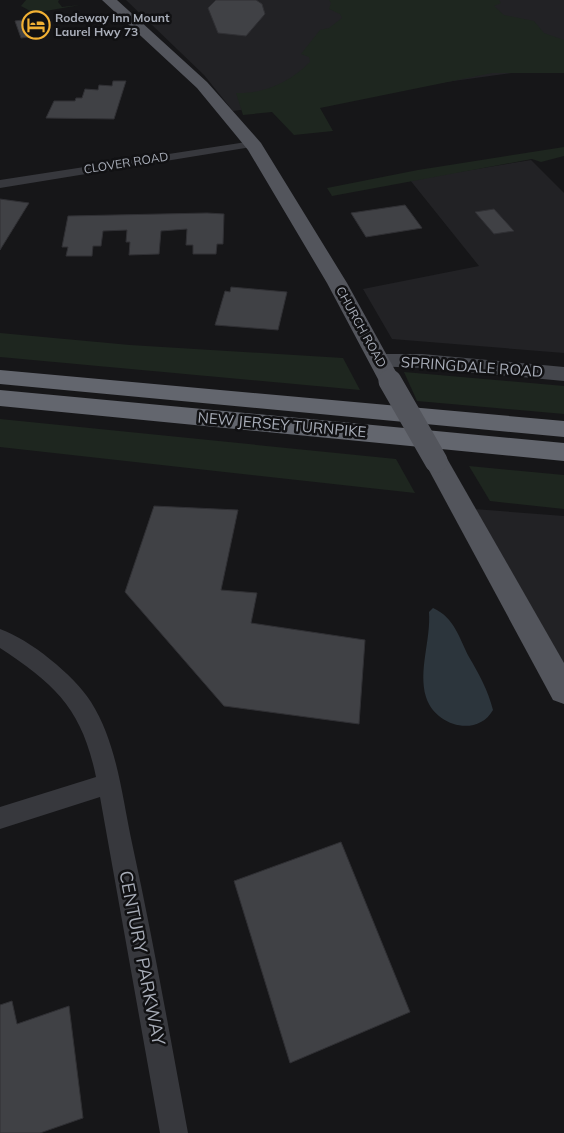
<svg xmlns="http://www.w3.org/2000/svg" width="564" height="1133" font-family="Mulish,sans-serif">
  <rect width="100%" height="100%" fill="#161618"/>
  <g fill="#222225">
    <polygon points="126,0 564,0 564,66 233,111 204,75"/>
    <polygon points="531,160 564,193 564,353 392,339 363,289 479,266 410,180"/>
    <polygon points="461,508 564,516 564,691"/>
  </g>
  <g fill="#1e261f">
    <polygon points="26,0 59,0 58,2 62,7 80,5 34,13 21,6"/>
    <path d="M329 0H499L501 3 494 6 504 15 534 21 544 33 564 40V73H492L320 108 333 131 294 135 272 112 243 115 236 93C265 94 290 82 310 62L309 57 301 54 320 30 329 28 342 18 340 14 329 9 331 3Z"/>
    <polygon points="564,147 564,156 541,162 532,159 332,196 327,188 418,170"/>
    <polygon points="0,333 130,345 343,358 360,390 0,357"/>
    <polygon points="404,372 564,386 564,414 417,401"/>
    <polygon points="0,419 396,459 415,493 0,447"/>
    <polygon points="469,466 564,475 564,509 490,501"/>
  </g>
  <path fill="#2c353c" d="M433 608C455 618 459 638 469 657 479 674 488 690 493 710 477 738 435 726 426 697 418 670 431 640 429 612Z"/>
  <g fill="#404145" stroke="#303034">
    <polygon points="216,0 256,0 262,4 265,14 246,36 218,33 208,8"/>
    <polygon points="30,19 37,36 21,38 15,21"/>
    <polygon points="113,81 126,81 114,119 46,118 54,101 75,101 76,98 82,98 85,89 98,90 99,85 112,86"/>
    <polygon points="0,199 29,203 0,250"/>
    <polygon points="405,205 422,228 366,237 351,213"/>
    <polygon points="494,209 514,231 494,234 475,212"/>
    <polygon points="207,213 224,214 223,244 217,244 216,254 193,254 193,245 186,245 187,229 161,231 159,254 129,255 130,242 126,242 127,230 103,231 101,246 93,246 92,256 66,256 68,247 62,247 68,216"/>
    <polygon points="231,287 287,292 278,330 215,325 225,291 230,292"/>
    <polygon points="154,506 238,510 221,590 257,593 251,623 365,640 359,724 224,706 125,592"/>
    <polygon points="341,842 410,1012 290,1063 234,881"/>
    <polygon points="12,1001 17,1024 69,1006 83,1118 40,1133 0,1133 0,1005"/>
  </g>
  <g fill="none" stroke-linecap="round" stroke-linejoin="round">
    <g fill="#37383d" fill-rule="evenodd">
      <polygon points="253,141 259,144 257,146 0,188 0,180"/>
      <path d="M0 629C29 639 74 675 91 702 117 743 122 796 132 843 153 939 170 1036 188 1133H160L100 797 0 829V807L96 777C82 709 56 685 0 648Z"/>
    </g>
    <polygon fill="#45474d" fill-rule="evenodd" points="380,354 422,354 564,367 564,381 422,368 372,366 369,361 372,356"/>
    <g fill="#53555c" fill-rule="evenodd">
      <polygon points="102,0 117,0 207,82 261,143 347,283 401,381 398,386 390,388 382,386 379,381 327,283 248,150 197,88"/>
      <polygon points="436,452 445,455 564,663 564,704 553,700 424,461 427,455"/>
    </g>
    <g fill="#63666e" fill-rule="evenodd">
      <polygon points="0,370 564,421 564,437 0,384"/>
      <polygon points="0,390 564,443 564,461 0,406"/>
    </g>
    <polyline stroke="#53555c" stroke-width="23" points="390,381 436,461"/>
  </g>
  <defs>
    <g id="hotel-ring" transform="scale(1.4375)"><circle r="9.5" fill="#111113" stroke="#f2b134" stroke-width="1.5"/><path d="M-6-4.5h1.5V1H6V5H4.5V3h-9V5H-6ZM-4 0a1.8 1.8 0 1 1 3.6 0ZM.5 0V-2.5h3Q6-2.5 6 0Z" fill="#f2b134"/></g>
  </defs>
  <g fill-rule="evenodd">
    <use href="#hotel-ring" x="36" y="25"/>
  </g>
  <g text-anchor="middle" stroke-width="5" stroke-linejoin="round" paint-order="stroke">
    <g font-size="12" font-weight="bold" fill="#a8adb8" stroke="#111113" text-anchor="start">
      <text x="55" y="22">Rodeway Inn Mount<tspan x="55" dy="14">Laurel Hwy 73</tspan></text>
    </g>
    <g font-size="12" fill="#a8adb8" stroke="#111113">
      <text transform="translate(126 163) rotate(-9)" y="4">CLOVER ROAD</text>
      <text transform="translate(361 327) rotate(61)" y="4">CHURCH ROAD</text>
    </g>
    <g font-size="15" fill="#a8adb8" stroke="#111113">
      <text transform="translate(472 367) rotate(4)" y="5">SPRINGDALE ROAD</text>
      <text transform="translate(282 425) rotate(5)" y="5">NEW JERSEY TURNPIKE</text>
    </g>
    <g font-size="18" fill="#a8adb8" stroke="#111113">
      <text transform="translate(142 958) rotate(79)" y="6">CENTURY PARKWAY</text>
    </g>
  </g>
</svg>
